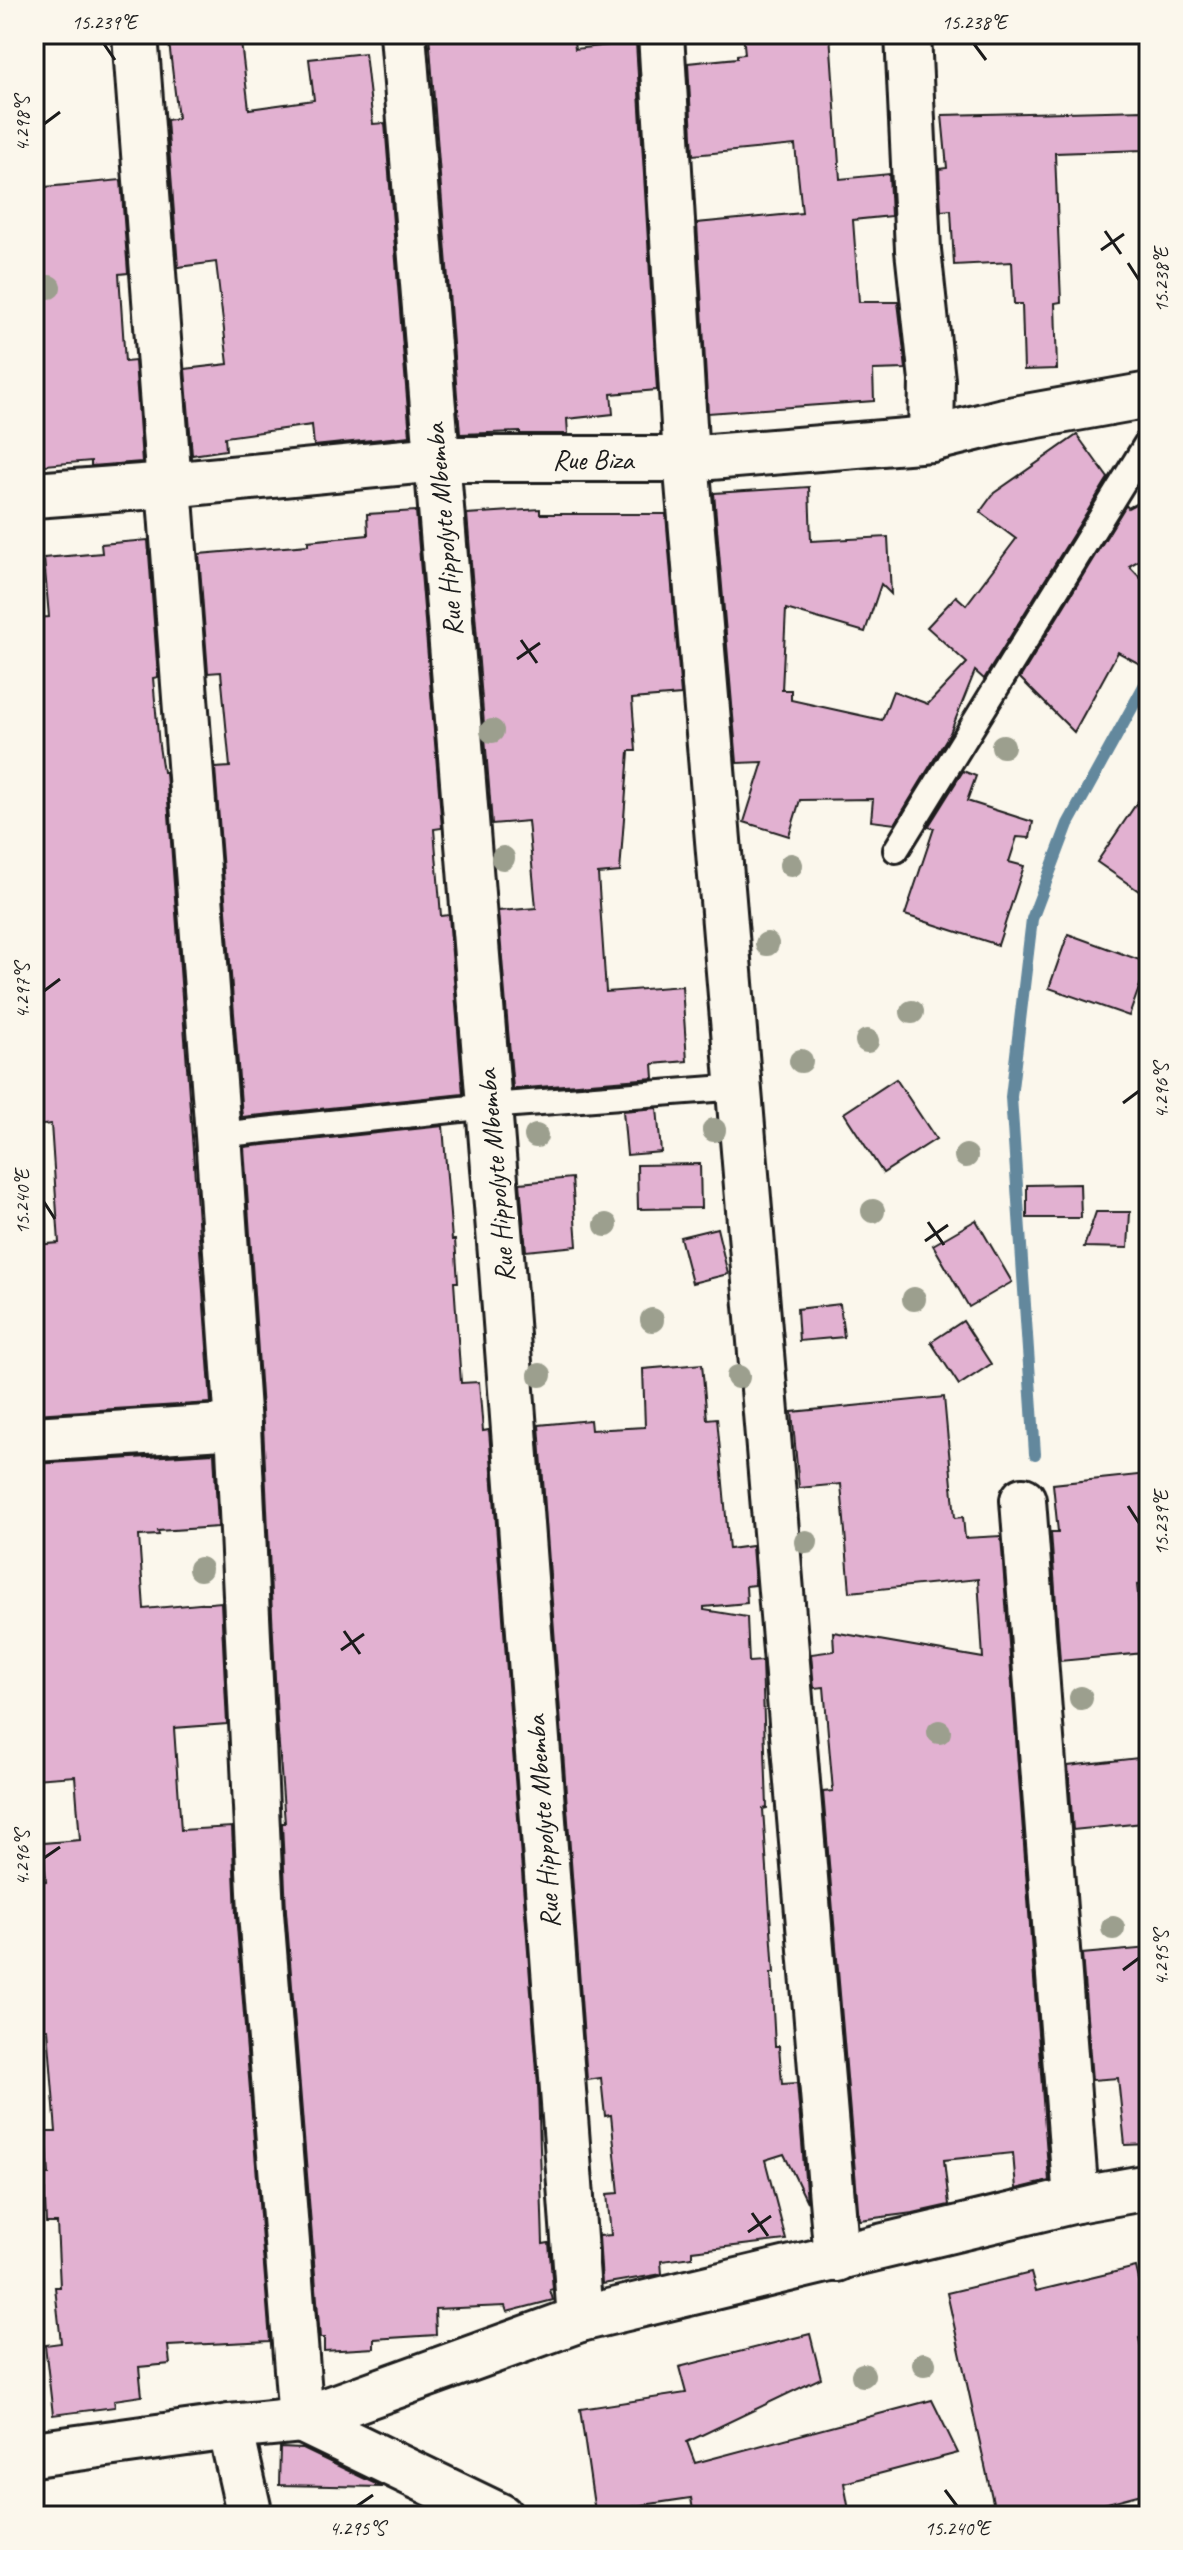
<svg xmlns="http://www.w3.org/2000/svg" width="1183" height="2550" font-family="Caveat,sans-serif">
  <rect width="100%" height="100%" fill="#fbf7ec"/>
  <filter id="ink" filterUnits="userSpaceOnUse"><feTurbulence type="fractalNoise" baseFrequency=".0125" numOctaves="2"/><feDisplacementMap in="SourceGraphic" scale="16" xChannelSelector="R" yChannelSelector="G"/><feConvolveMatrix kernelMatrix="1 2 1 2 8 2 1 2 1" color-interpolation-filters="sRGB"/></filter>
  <g filter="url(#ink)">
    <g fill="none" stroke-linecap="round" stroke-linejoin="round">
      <polyline stroke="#63889d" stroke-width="12" points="1035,1454 1011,1097 1032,919 1068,824 1149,677"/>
    </g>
    <g fill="#e2b1d1" stroke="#1c1c1c" stroke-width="2">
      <polygon points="168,34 240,34 249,109 314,100 309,59 365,53 373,124 385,123 410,436 314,446 312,425 225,437 226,450 192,455 185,369 228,364 216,262 178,267 167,120 178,118"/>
      <polygon points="429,34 573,34 575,49 636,42 657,390 611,394 613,414 567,419 568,434 520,434 520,432 460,434"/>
      <polygon points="743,34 830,34 840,179 889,174 891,216 853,220 859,302 898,302 906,369 873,370 874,401 708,413 697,223 802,213 795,145 693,155 688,63 737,58 737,55 745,54"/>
      <polygon points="1144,110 1144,150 1055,153 1061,302 1055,303 1057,369 1024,370 1022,304 1014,304 1012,262 954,265 951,210 941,211 939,169 947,168 942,115"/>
      <polygon points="121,180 128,273 119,274 125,362 135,361 142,462 91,466 91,461 34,466 34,188"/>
      <polygon points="1077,435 1108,478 984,679 975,671 950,733 895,824 871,821 873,799 800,800 789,836 744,822 763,762 737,763 714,493 809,487 811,541 888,537 891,594 881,584 865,632 786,609 782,690 791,690 791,700 882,720 893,691 928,704 967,663 927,627 956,596 966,605 1016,539 980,512 994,493"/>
      <polygon points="1149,497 1149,555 1129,566 1149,587 1149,669 1118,652 1074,732 1020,678 1126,505 1128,508"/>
      <polygon points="540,509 540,514 666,514 681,695 632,699 636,751 629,751 620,872 598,874 606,992 682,986 687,1061 653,1064 654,1078 513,1089 498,911 536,908 528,821 492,824 467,514"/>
      <polygon points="416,511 442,828 434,829 441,916 449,915 463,1094 242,1117 215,768 230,767 221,672 208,673 199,554 308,545 308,541 368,535 367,514"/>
      <polygon points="148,540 158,677 153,678 159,746 163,772 166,772 211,1403 34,1414 34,1245 59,1243 51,1124 34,1126 34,758 39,758 34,697 34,618 49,617 44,558 102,553 101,544"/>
      <polygon points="963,771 976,776 967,801 1033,822 1030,838 1017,837 1009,862 1024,866 998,945 905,915 934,828 928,827"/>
      <polygon points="1149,785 1149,898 1097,862"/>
      <polygon points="1068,934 1148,963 1129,1016 1049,988"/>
      <polygon points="896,1079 936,1139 883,1173 844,1113"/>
      <polygon points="657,1108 661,1152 627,1155 623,1111"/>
      <polygon points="443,1126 452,1240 455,1240 458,1282 454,1282 461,1383 479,1382 483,1431 489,1430 538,2085 543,2244 549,2243 553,2289 550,2290 553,2300 507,2312 505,2306 435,2309 436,2335 374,2339 374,2348 324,2351 324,2338 320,2338 286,1911 282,1823 285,1823 277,1720 263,1425 244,1147"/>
      <polygon points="700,1164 701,1208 638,1209 637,1165"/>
      <polygon points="572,1178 577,1246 526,1251 520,1183"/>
      <polygon points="1080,1184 1081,1218 1027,1218 1027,1185"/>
      <polygon points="1096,1212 1130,1212 1128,1248 1084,1247"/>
      <polygon points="976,1220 1012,1282 969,1307 933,1245"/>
      <polygon points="717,1228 728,1274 692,1283 680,1237"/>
      <polygon points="840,1304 844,1337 799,1341 797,1309"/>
      <polygon points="963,1321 991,1364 959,1385 931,1342"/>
      <polygon points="702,1364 707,1419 717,1418 729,1549 752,1546 755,1585 746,1586 747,1603 704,1607 704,1610 747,1617 749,1662 762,1661 767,1808 763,1809 774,1973 771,1973 775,2046 779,2046 782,2084 797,2083 807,2202 784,2154 765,2160 786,2240 692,2251 692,2257 661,2261 662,2274 602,2284 599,2236 611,2235 607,2194 619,2193 611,2115 605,2116 601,2078 587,2080 539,1425 590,1420 591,1430 645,1427 643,1369"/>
      <polygon points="944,1397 955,1518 963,1517 965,1538 1001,1536 1049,2181 1016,2189 1013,2153 944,2160 949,2205 913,2213 859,2220 823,1792 833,1791 824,1687 814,1688 811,1654 834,1651 833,1632 983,1658 978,1579 850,1592 841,1484 799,1488 792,1412"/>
      <polygon points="214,1453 218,1527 158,1531 159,1535 139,1536 144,1609 221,1602 227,1724 174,1728 181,1830 232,1827 236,1914 270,2341 168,2346 170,2364 139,2367 142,2396 114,2400 115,2407 53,2415 45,2345 61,2343 55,2287 60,2287 57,2223 46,2223 44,2174 49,2174 46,2132 56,2132 48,2029 35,2030 34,1882 46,1881 43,1843 80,1840 75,1776 34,1779 34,1464"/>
      <polygon points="1147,1474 1149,1584 1137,1585 1144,1653 1060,1661 1051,1532 1058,1532 1053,1484"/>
      <polygon points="1138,1758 1143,1823 1073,1830 1068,1766"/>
      <polygon points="1149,1948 1149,2144 1125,2145 1118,2078 1092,2080 1082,1954"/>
      <polygon points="1136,2267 1149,2321 1149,2336 1139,2338 1149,2385 1149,2492 1081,2510 1083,2516 996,2516 947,2293 1031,2273 1036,2291"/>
      <polygon points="810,2334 821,2378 687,2442 695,2463 932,2400 958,2453 844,2483 850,2516 694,2516 691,2498 595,2512 580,2409 686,2393 679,2367"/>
      <polygon points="280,2448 303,2449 382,2487 279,2485"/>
    </g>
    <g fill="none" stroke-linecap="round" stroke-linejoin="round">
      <g stroke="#1c1c1c" stroke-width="30">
        <g id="service">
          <polyline points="896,850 1149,440"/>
          <polyline points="218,1135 489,1106 740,1087"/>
        </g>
      </g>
      <g stroke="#1c1c1c" stroke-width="50">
        <g id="minor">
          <polyline points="135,34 218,1135 238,1426 261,1913 301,2420 500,2516"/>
          <polyline points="403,34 501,1255 580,2319"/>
          <polyline points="661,34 686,459 837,2259"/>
          <polyline points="908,34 918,250 932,380 931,439"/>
          <polyline points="34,495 169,485 437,459 686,459 931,439 1004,421 1149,395"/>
          <polyline points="34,1439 238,1426"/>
          <polyline points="1023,1500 1076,2200"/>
          <polyline points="230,2427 250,2516"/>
          <polyline points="34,2454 230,2427 301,2420 580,2319 1076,2200 1149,2187"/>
        </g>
      </g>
      <use href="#service" stroke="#fbf7ec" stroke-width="24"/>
      <use href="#minor" stroke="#fbf7ec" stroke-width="44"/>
    </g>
    <g fill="#9c9f8e">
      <circle cx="49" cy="287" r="12"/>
      <circle cx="492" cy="731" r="12"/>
      <circle cx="1003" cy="746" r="12"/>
      <circle cx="503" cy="858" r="12"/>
      <circle cx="791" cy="865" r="12"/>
      <circle cx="767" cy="944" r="12"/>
      <circle cx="912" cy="1012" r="12"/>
      <circle cx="867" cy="1041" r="12"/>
      <circle cx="801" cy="1061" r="12"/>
      <circle cx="714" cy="1130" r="12"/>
      <circle cx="536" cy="1136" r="12"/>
      <circle cx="966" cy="1156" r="12"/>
      <circle cx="873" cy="1211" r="12"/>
      <circle cx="606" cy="1225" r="12"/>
      <circle cx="914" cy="1299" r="12"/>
      <circle cx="652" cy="1320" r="12"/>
      <circle cx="540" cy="1375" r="12"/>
      <circle cx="738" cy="1377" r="12"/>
      <circle cx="806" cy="1542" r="12"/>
      <circle cx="200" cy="1569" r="12"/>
      <circle cx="1081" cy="1698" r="12"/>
      <circle cx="939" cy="1732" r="12"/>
      <circle cx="1113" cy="1928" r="12"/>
      <circle cx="924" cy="2364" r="12"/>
      <circle cx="863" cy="2375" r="12"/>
    </g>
  </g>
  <path fill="none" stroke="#1c1c1c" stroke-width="3" d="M104 44 115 60M974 44 986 60M44 124 60 112M1105 231 1121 254M1101 250 1124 234M1128 263 1139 280M521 640 537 663M517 659 540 643M44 991 60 979M1123 1103 1139 1091M44 1202 55 1219M928 1222 944 1245M925 1241 948 1225M1128 1506 1139 1523M344 1631 360 1654M341 1650 364 1634M44 1858 60 1847M1123 1970 1139 1958M752 2213 768 2236M748 2232 771 2216M945 2490 957 2506M357 2506 373 2495"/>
  <g text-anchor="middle" stroke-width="6" stroke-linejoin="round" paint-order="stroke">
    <g font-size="28" fill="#1c1c1c" stroke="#fbf7ec">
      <text x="593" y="469">Rue Biza</text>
      <text transform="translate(443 530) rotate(-95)" y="10">Rue Hippolyte Mbemba</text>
      <text transform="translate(495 1176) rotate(-95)" y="10">Rue Hippolyte Mbemba</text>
      <text transform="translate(542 1822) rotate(-94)" y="10">Rue Hippolyte Mbemba</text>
    </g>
  </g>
  <rect width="1183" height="2550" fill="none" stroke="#fbf7ec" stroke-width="88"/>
  <rect x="44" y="44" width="1095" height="2462" fill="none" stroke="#1c1c1c" stroke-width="3"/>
  <g font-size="20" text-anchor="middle" fill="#1c1c1c">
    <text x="104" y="29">15.239°E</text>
    <text x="974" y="29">15.238°E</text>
    <text transform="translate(22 124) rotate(-90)" y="7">4.298°S</text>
    <text transform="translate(1161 280) rotate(-90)" y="7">15.238°E</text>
    <text transform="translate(22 991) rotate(-90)" y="7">4.297°S</text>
    <text transform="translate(1161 1091) rotate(-90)" y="7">4.296°S</text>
    <text transform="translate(22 1202) rotate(-90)" y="7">15.240°E</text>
    <text transform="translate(1161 1523) rotate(-90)" y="7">15.239°E</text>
    <text transform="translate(22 1858) rotate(-90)" y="7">4.296°S</text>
    <text transform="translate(1161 1958) rotate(-90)" y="7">4.295°S</text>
    <text x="357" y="2535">4.295°S</text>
    <text x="957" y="2535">15.240°E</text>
  </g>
</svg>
